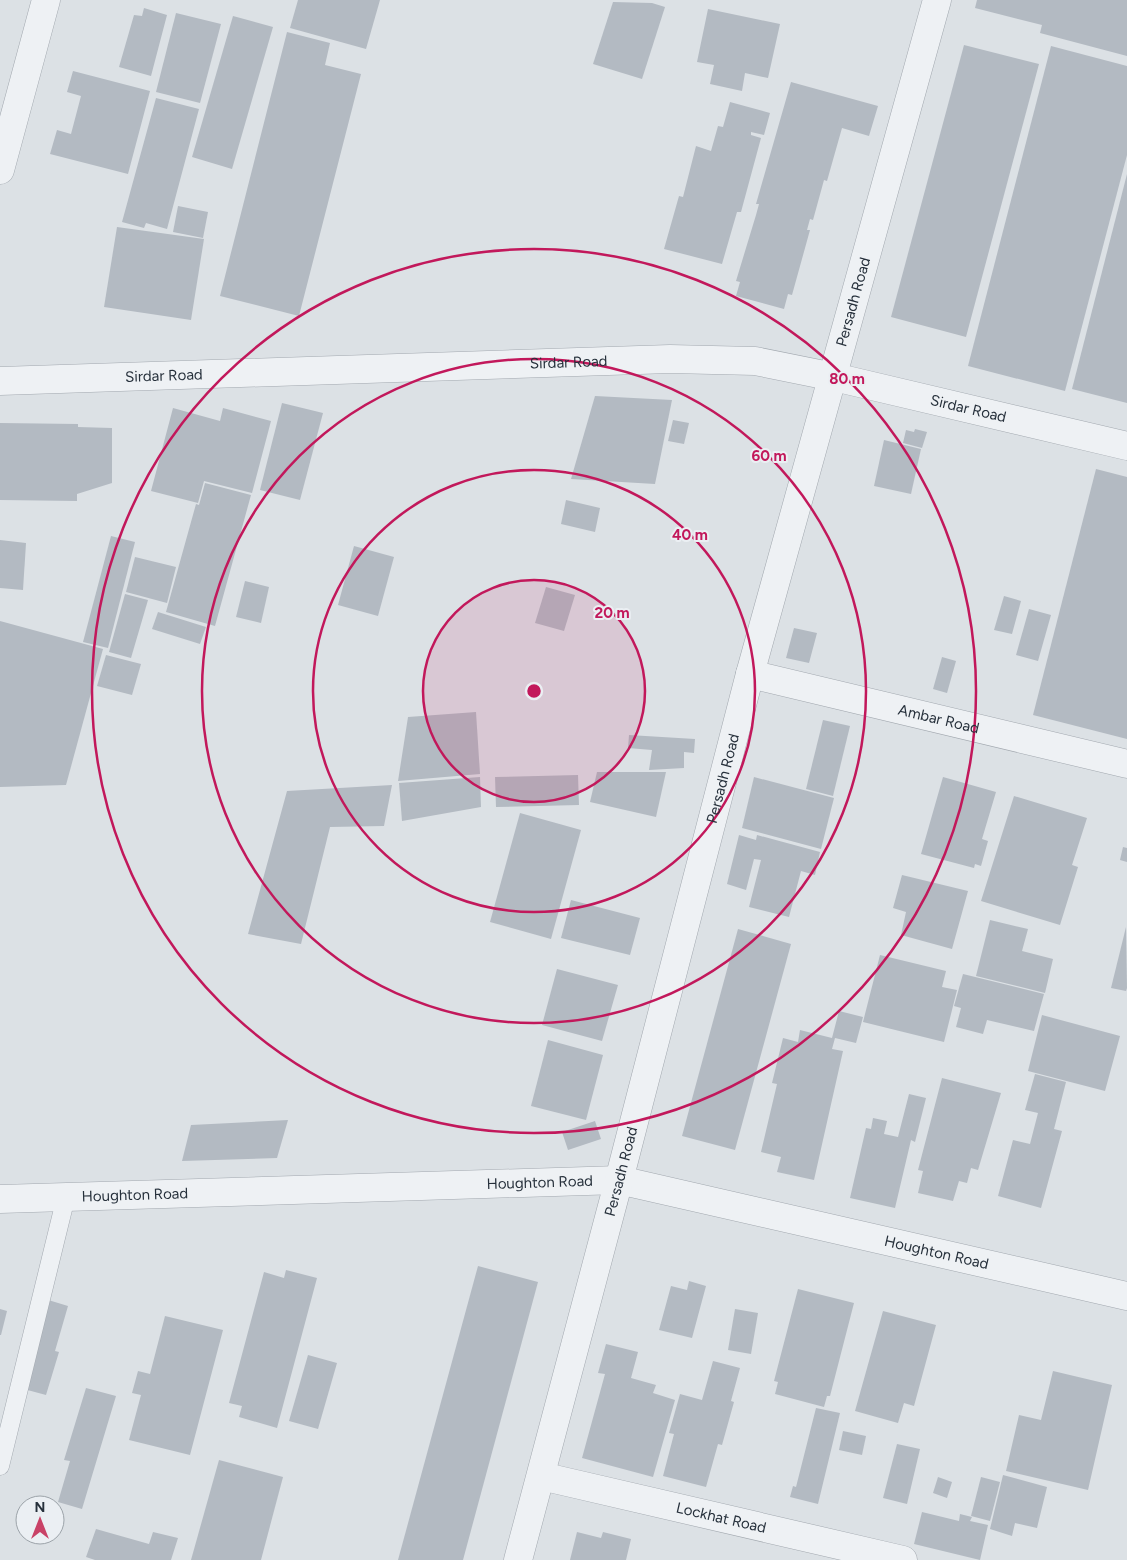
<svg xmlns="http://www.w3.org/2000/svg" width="1127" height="1560" font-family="Figtree,sans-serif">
  <rect width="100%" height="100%" fill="#dce1e5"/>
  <g fill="#b3bac2">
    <polygon points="298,0 380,0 366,49 290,28"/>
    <polygon points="977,0 1127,0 1127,56 1040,33 1042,25 975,8"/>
    <polygon points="613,2 652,3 665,7 642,79 593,64"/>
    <polygon points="144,8 167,15 151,76 119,67 134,15 142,16"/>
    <polygon points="708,9 780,24 768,78 745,73 742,91 710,84 714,65 697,62"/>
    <polygon points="176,13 221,24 200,103 156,92"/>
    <polygon points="233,16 273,27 232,169 192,157"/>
    <polygon points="287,32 330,43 325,65 361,74 299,316 220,296"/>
    <polygon points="964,45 1039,64 966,337 891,317"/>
    <polygon points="1051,46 1127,66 1127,155 1065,391 968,366"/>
    <polygon points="73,71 150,91 128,174 50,154 57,130 71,134 81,96 67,92"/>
    <polygon points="791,82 878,106 869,136 842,128 827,181 824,180 813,220 810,219 807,230 810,230 792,295 788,294 784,309 736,296 740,282 736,281 756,215 759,204 756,204"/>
    <polygon points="156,98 199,109 167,229 146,223 144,228 122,222"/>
    <polygon points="730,102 770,113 764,135 751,132 751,135 761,138 741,212 737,212 722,264 664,249 679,196 683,197 696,146 711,151 718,126 723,127"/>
    <polygon points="1127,174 1127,403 1072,389"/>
    <polygon points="178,206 208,212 203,238 173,232"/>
    <polygon points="117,227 204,239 191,320 104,307"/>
    <polygon points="595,396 672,400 655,484 571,479"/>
    <polygon points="282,403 323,413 300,500 260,490"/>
    <polygon points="173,408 220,421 223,408 271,421 252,493 204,481 198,503 151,491"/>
    <polygon points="673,420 689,423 684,444 668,441"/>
    <polygon points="0,423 78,424 78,427 112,428 112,483 77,494 77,501 0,500"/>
    <polygon points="915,429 927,432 922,448 903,443 906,430 914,432"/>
    <polygon points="884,440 921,449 911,494 874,486"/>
    <polygon points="1096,469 1127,477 1127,739 1033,715"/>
    <polygon points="205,483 251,495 215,626 166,612 196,504 199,505"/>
    <polygon points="566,500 600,508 595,532 561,524"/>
    <polygon points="111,536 135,542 108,648 83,642"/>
    <polygon points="0,540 26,543 23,590 0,588"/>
    <polygon points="354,546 394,557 378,616 338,605"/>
    <polygon points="135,557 176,567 167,603 126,592"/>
    <polygon points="245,581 269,587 261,623 236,617"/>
    <polygon points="546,587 575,595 564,631 535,623"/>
    <polygon points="125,594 148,600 131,658 109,652"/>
    <polygon points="1004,596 1021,601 1012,634 994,630"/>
    <polygon points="1029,609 1051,615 1038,661 1016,655"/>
    <polygon points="158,612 206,627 200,644 152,629"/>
    <polygon points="0,621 103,649 66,785 0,787"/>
    <polygon points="794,628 817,633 809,663 786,658"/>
    <polygon points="106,655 141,664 132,695 97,686"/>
    <polygon points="942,657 956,661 947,693 933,689"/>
    <polygon points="476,712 480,774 398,781 408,717"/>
    <polygon points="823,720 850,726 833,796 806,789"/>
    <polygon points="629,735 695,739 694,753 684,752 684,768 649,770 652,750 628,748"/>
    <polygon points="597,772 666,772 656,817 590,802"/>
    <polygon points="578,775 579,805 496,807 495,777"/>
    <polygon points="480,777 481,807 402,821 399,783"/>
    <polygon points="754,777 834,798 821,849 742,828"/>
    <polygon points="943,777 996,792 982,839 988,841 981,866 975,864 974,868 921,854"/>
    <polygon points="392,785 384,826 330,827 301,944 248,934 287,791"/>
    <polygon points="1014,796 1087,818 1072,865 1078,867 1060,925 981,901"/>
    <polygon points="520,813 581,830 551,939 490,922"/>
    <polygon points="739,835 756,840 757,835 820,852 815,875 801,871 789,917 749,907 761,860 754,859 746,890 727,884"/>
    <polygon points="1123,847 1127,848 1127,862 1120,860"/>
    <polygon points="902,875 968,891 952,949 901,935 906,912 893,908"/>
    <polygon points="571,900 640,918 630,955 561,938"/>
    <polygon points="990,920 1028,929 1022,951 1053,959 1045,993 976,976"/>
    <polygon points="1126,927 1127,988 1126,991 1111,988"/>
    <polygon points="738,929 791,944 735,1150 682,1136"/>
    <polygon points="880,955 946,971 942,987 957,990 944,1042 863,1022"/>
    <polygon points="557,969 618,985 602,1041 542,1025"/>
    <polygon points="963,974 1044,994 1034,1031 987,1020 983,1034 956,1027 961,1008 954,1006"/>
    <polygon points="839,1011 863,1017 856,1043 835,1038 832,1049 843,1051 814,1180 777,1172 781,1157 761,1152 777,1084 772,1083 783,1038 798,1042 800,1030 832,1038"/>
    <polygon points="1042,1015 1120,1036 1105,1091 1028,1071"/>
    <polygon points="548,1040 603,1055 586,1120 531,1106"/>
    <polygon points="1035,1074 1066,1082 1054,1129 1062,1131 1041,1208 998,1196 1013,1140 1030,1144 1038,1113 1025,1110"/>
    <polygon points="942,1078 1001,1093 978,1170 971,1168 967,1183 959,1181 953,1201 918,1193 923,1171 918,1170"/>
    <polygon points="909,1094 926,1098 915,1142 911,1140 895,1208 850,1198 866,1128 871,1129 873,1118 887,1121 884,1134 898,1137"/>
    <polygon points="288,1120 277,1158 182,1161 191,1125"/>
    <polygon points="595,1121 601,1139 568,1150 562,1132"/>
    <polygon points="478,1266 538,1282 463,1560 398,1560"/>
    <polygon points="286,1270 317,1278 277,1428 239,1417 242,1406 229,1403 264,1272 284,1278"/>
    <polygon points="689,1281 706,1286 692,1338 659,1330 671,1286 687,1290"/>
    <polygon points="798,1289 854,1303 830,1396 827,1396 824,1407 775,1394 778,1382 774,1381"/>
    <polygon points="45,1299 68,1306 55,1351 59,1352 46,1395 20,1388"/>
    <polygon points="0,1309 7,1311 1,1335 0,1335"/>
    <polygon points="735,1309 758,1313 751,1354 728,1350"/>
    <polygon points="883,1311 936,1325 914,1406 904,1403 898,1423 855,1411"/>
    <polygon points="165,1316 223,1330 190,1455 129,1440 141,1395 132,1393 138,1371 150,1374"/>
    <polygon points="606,1344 638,1352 631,1378 656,1385 653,1393 675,1400 653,1477 582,1458 605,1374 598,1373"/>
    <polygon points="308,1355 337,1363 318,1429 289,1421"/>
    <polygon points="713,1361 740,1368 731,1401 734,1402 722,1445 718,1444 706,1487 663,1476 674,1434 669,1433 680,1394 702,1400"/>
    <polygon points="1053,1371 1112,1385 1088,1490 1006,1471 1019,1415 1041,1420"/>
    <polygon points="86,1388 116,1396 82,1509 58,1502 70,1461 64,1460"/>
    <polygon points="816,1408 840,1413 818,1504 790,1497 793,1486 796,1487"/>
    <polygon points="843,1431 866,1436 862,1455 839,1450"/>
    <polygon points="897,1444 920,1449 907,1504 883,1498"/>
    <polygon points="219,1460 283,1477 261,1560 191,1560"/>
    <polygon points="1003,1475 1047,1487 1037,1528 1015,1523 1012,1536 990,1529"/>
    <polygon points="938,1477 952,1482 947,1498 933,1493"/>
    <polygon points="981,1477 1000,1482 990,1521 971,1516"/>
    <polygon points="922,1512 959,1521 960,1514 972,1517 970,1521 988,1525 980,1560 914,1544"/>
    <polygon points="96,1529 149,1544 153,1532 178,1538 171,1560 95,1560 86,1557"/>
    <polygon points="577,1532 601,1538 603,1532 631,1539 626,1560 570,1560"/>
  </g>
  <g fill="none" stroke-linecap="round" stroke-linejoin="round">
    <g stroke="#a2a8af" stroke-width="19">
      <polyline id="lane" points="0,1466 66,1197"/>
    </g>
    <g stroke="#a2a8af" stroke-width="29">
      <g id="street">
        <polyline points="0,170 46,0"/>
        <path id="s1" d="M0 381 670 359 755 361 834 377 1127 446"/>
        <path id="s2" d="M750 674 1127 764"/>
        <path id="s3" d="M0 1199 619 1180 1127 1296"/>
        <path id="s4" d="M541 1476 903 1560"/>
        <path id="s5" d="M518 1560 619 1180 750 674 937 0"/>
      </g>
    </g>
    <use href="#lane" stroke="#eef1f4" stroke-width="18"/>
    <use href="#street" stroke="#eef1f4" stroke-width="28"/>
  </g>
  <circle cx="534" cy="691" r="111" fill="#c2185b" fill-opacity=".12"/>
  <g fill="none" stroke="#c2185b" stroke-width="2.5">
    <circle cx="534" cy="691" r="111"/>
    <circle cx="534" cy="691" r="221"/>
    <circle cx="534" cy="691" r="332"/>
    <circle cx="534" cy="691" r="442"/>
  </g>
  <g text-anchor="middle" stroke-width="4" stroke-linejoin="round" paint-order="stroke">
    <g font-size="15" fill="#26303b" stroke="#ebeff3">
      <text dy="5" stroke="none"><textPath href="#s5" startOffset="1302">Persadh Road</textPath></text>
      <text dy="5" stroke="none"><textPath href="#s1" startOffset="569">Sirdar Road</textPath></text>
      <text dy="5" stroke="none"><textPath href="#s1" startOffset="164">Sirdar Road</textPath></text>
      <text dy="5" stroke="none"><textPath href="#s1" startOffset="974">Sirdar Road</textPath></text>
      <text dy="5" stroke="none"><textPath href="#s2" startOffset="194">Ambar Road</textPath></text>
      <text dy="5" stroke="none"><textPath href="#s5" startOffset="808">Persadh Road</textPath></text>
      <text dy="5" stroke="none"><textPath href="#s5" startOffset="402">Persadh Road</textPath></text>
      <text dy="5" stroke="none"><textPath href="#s3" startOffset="540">Houghton Road</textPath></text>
      <text dy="5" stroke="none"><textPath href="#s3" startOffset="135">Houghton Road</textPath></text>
      <text dy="5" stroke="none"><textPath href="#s3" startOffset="945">Houghton Road</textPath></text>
      <text dy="5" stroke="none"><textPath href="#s4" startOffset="185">Lockhat Road</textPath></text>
    </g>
  </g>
  <circle cx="534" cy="691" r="8" fill="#c2185b" stroke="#ebeff3" stroke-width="2.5"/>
  <g font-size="15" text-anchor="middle" font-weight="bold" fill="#c2185b" stroke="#ebeff3" stroke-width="4" stroke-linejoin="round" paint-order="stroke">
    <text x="847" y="384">80 m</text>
    <text x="769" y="461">60 m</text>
    <text x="690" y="540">40 m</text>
    <text x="612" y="618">20 m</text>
  </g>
  <g transform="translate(40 1520)"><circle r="24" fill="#ebeff3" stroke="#9ca3a9"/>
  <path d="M0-4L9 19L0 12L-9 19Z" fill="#c94267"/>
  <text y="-8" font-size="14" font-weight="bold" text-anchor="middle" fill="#26303b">N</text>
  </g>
</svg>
